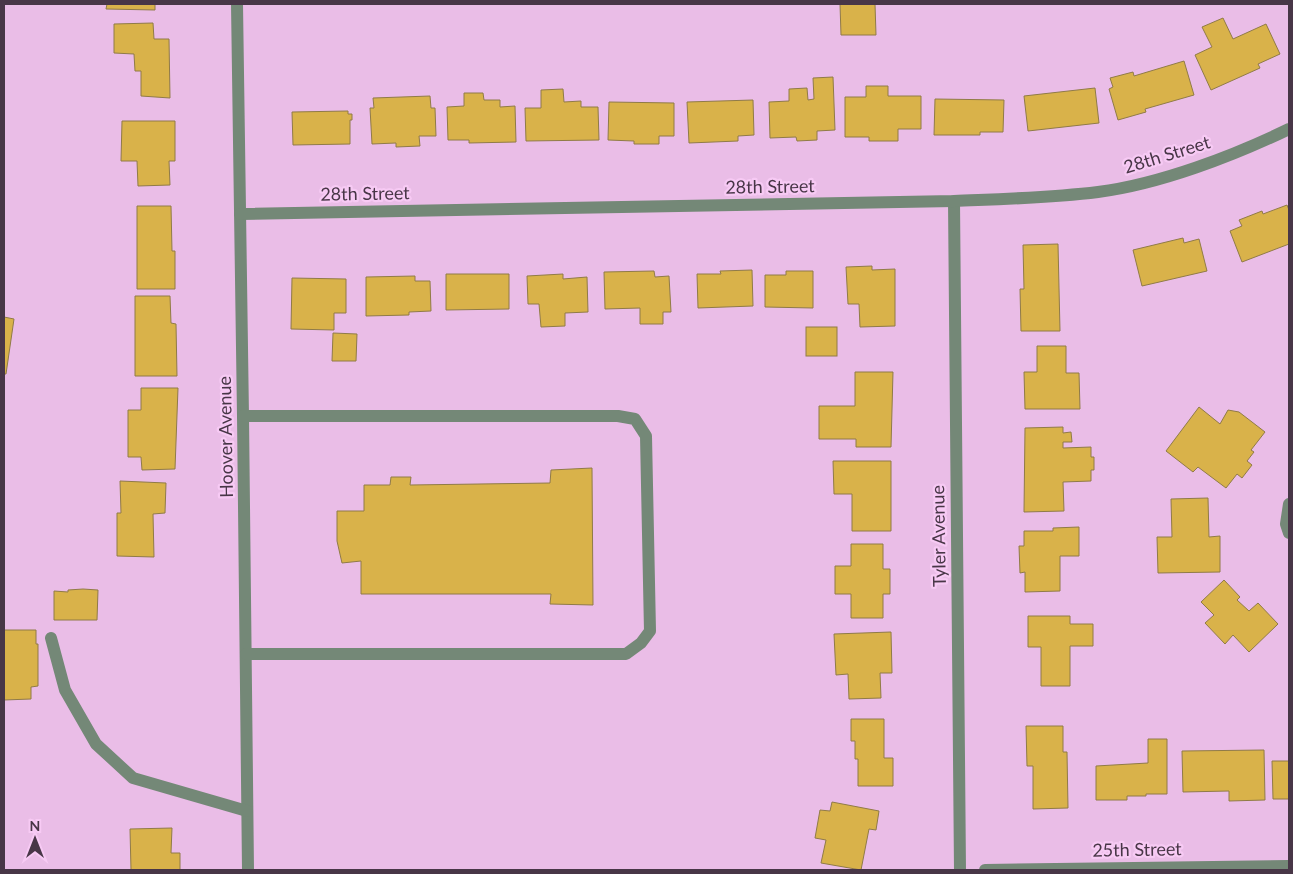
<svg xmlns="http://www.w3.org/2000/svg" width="1293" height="874" font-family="Lato,sans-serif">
  <rect width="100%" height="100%" fill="#eabde7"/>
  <g fill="#d9b24a" stroke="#907b47">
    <polygon points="107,4 155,4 155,10 106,9"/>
    <polygon points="840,4 875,4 876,35 841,35"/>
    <polygon points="1223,18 1233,39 1266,24 1280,54 1258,64 1260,68 1211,90 1195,55 1212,47 1202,27"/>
    <polygon points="153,23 154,39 169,39 170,98 141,96 141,71 135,71 134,54 114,53 114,24"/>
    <polygon points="1184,61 1194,95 1145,109 1146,112 1118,120 1109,89 1113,87 1110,78 1133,72 1134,76"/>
    <polygon points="833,77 835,130 817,131 817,140 797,141 796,137 770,138 769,102 789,101 789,89 807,88 808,100 814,99 813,78"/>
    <polygon points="866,86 888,86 888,96 921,96 921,129 898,129 898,141 869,141 869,137 845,137 845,97 866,97"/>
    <polygon points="1095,88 1099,123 1028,131 1024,96"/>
    <polygon points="563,89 564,102 581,101 581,107 598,107 599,140 526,141 525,108 541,108 541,90"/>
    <polygon points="464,93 483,93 484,100 500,100 500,107 515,106 516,142 469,143 469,140 448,140 447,107 464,106"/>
    <polygon points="430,96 431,108 435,108 436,136 419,136 420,146 396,147 396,143 372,144 370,108 374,108 373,98"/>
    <polygon points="935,99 1004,100 1003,132 980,132 980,135 934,135"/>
    <polygon points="753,100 754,135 738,136 738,141 689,143 687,102"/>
    <polygon points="609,102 674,103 674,136 659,136 659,144 634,144 634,141 608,140"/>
    <polygon points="348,111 348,114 352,114 352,120 350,120 350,144 293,145 292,112"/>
    <polygon points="122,121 175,121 175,161 169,161 170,185 138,186 137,161 121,161"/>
    <polygon points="1287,205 1289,210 1289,244 1242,262 1230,231 1242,226 1239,220 1262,211 1263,214"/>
    <polygon points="137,206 171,206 172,251 175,251 175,289 137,289"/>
    <polygon points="1183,238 1184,243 1199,239 1207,271 1142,286 1133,250"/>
    <polygon points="1058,244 1060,331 1021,331 1020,289 1024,289 1023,245"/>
    <polygon points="872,266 872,270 895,269 895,326 860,327 859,304 848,304 846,267"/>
    <polygon points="752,270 753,306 698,308 697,274 721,274 720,271"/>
    <polygon points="654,271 655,277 669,276 671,312 663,312 663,324 640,324 640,308 605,309 604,272"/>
    <polygon points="786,271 813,271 813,308 765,307 765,275 786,275"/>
    <polygon points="446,274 509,274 509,309 446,310"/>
    <polygon points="563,274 563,279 587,277 588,312 565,313 565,326 541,327 539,304 528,304 527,276"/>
    <polygon points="415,276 415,281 430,281 431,311 409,312 409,315 366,316 366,277"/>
    <polygon points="292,278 346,279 346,313 334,313 334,330 291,329"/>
    <polygon points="135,296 170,296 171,323 176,324 177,376 135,376"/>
    <polygon points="4,317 14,319 6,374 4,374"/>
    <rect x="806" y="327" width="31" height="29"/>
    <polygon points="333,333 357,334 356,361 332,361"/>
    <polygon points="1037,346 1066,346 1066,373 1079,373 1080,409 1025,409 1024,372 1037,372"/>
    <polygon points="855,372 893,372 891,447 856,447 856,439 819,439 819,406 855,406"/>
    <polygon points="141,388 178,388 175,469 142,470 141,457 128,457 128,410 141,410"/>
    <polygon points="1199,407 1220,424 1228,410 1239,412 1265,432 1251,450 1254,452 1247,461 1252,465 1242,478 1237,474 1226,488 1198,467 1193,472 1166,451"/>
    <polygon points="1063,427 1063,433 1071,432 1072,442 1063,442 1063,448 1091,447 1091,457 1094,457 1094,470 1091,470 1091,481 1063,482 1064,511 1024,512 1025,428"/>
    <polygon points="833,461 891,461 891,531 852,531 852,494 834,494"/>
    <polygon points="592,468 593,605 550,604 551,594 361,594 361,561 342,563 337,541 337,511 364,511 364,485 390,485 391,477 411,477 410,485 550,483 551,470"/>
    <polygon points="120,481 166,483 165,513 153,514 154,557 117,556 117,513 121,513"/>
    <polygon points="1208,498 1209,537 1220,536 1220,572 1158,573 1157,537 1172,537 1171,499"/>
    <polygon points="1079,527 1079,556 1060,556 1060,591 1025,592 1025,572 1020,573 1019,546 1024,546 1024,531 1053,531 1053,528"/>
    <polygon points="851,544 883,544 883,569 890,569 890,594 883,594 883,618 851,618 851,594 835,594 835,566 851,566"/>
    <polygon points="1224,580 1240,597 1237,600 1249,611 1258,603 1278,624 1249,652 1233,635 1225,644 1205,623 1214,615 1201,602"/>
    <polygon points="83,589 98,590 97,620 54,620 54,591 68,592 68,590"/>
    <polygon points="1028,616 1070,616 1070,624 1093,624 1093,646 1070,646 1070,686 1041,686 1041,647 1028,647"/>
    <polygon points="4,630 36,630 36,644 38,644 38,686 31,687 31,699 4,700"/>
    <polygon points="891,632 892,673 880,673 881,698 849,699 848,674 836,675 834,634"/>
    <polygon points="851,719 884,719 884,758 893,758 893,786 858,786 858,759 855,759 855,741 851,741"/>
    <polygon points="1026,726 1063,726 1063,752 1067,752 1068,808 1033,809 1033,766 1027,766"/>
    <polygon points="1148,739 1167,739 1167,794 1146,794 1146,796 1127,796 1127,800 1096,800 1096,766 1148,763"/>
    <polygon points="1264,750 1265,800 1229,801 1229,791 1183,792 1182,751"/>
    <polygon points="1272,761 1289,761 1289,799 1273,799"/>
    <polygon points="832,802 879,811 876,830 869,829 861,870 821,863 826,840 815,838 820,810 830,811"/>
    <polygon points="172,828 171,853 180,853 180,870 131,870 130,829"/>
  </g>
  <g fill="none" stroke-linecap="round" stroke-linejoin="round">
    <g stroke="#748877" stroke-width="12">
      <polyline points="237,4 243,416 248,870"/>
      <polyline points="954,201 960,870"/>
      <path d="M240 214 954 201C1002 199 1050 198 1098 192 1160 184 1233 156 1289 129"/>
      <polyline points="243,416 618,416 635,419 646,436 650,631 641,643 626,654 246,654"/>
      <polyline points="1289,504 1286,524 1289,533"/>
      <polyline points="51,638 65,690 96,744 133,778 247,811"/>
      <polyline points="985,870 1289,866"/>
    </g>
  </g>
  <g text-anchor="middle" stroke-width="4.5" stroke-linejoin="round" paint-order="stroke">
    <g font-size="18" fill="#483647" stroke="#f7caf4">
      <text transform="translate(1167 155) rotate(-17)" y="6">28th Street</text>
      <text transform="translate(770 187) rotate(-1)" y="6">28th Street</text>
      <text transform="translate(365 194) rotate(-1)" y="6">28th Street</text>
      <text transform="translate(226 437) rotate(-91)" y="6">Hoover Avenue</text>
      <text transform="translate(939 536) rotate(-91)" y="6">Tyler Avenue</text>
      <text transform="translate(1137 850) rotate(-1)" y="6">25th Street</text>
    </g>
  </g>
  <rect width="1293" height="874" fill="none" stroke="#483647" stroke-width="10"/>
  <g transform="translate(35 839)" stroke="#f7caf4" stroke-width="4" paint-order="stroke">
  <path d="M0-4L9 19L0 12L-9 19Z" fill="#483647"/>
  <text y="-8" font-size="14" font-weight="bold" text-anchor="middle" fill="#483647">N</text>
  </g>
</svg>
